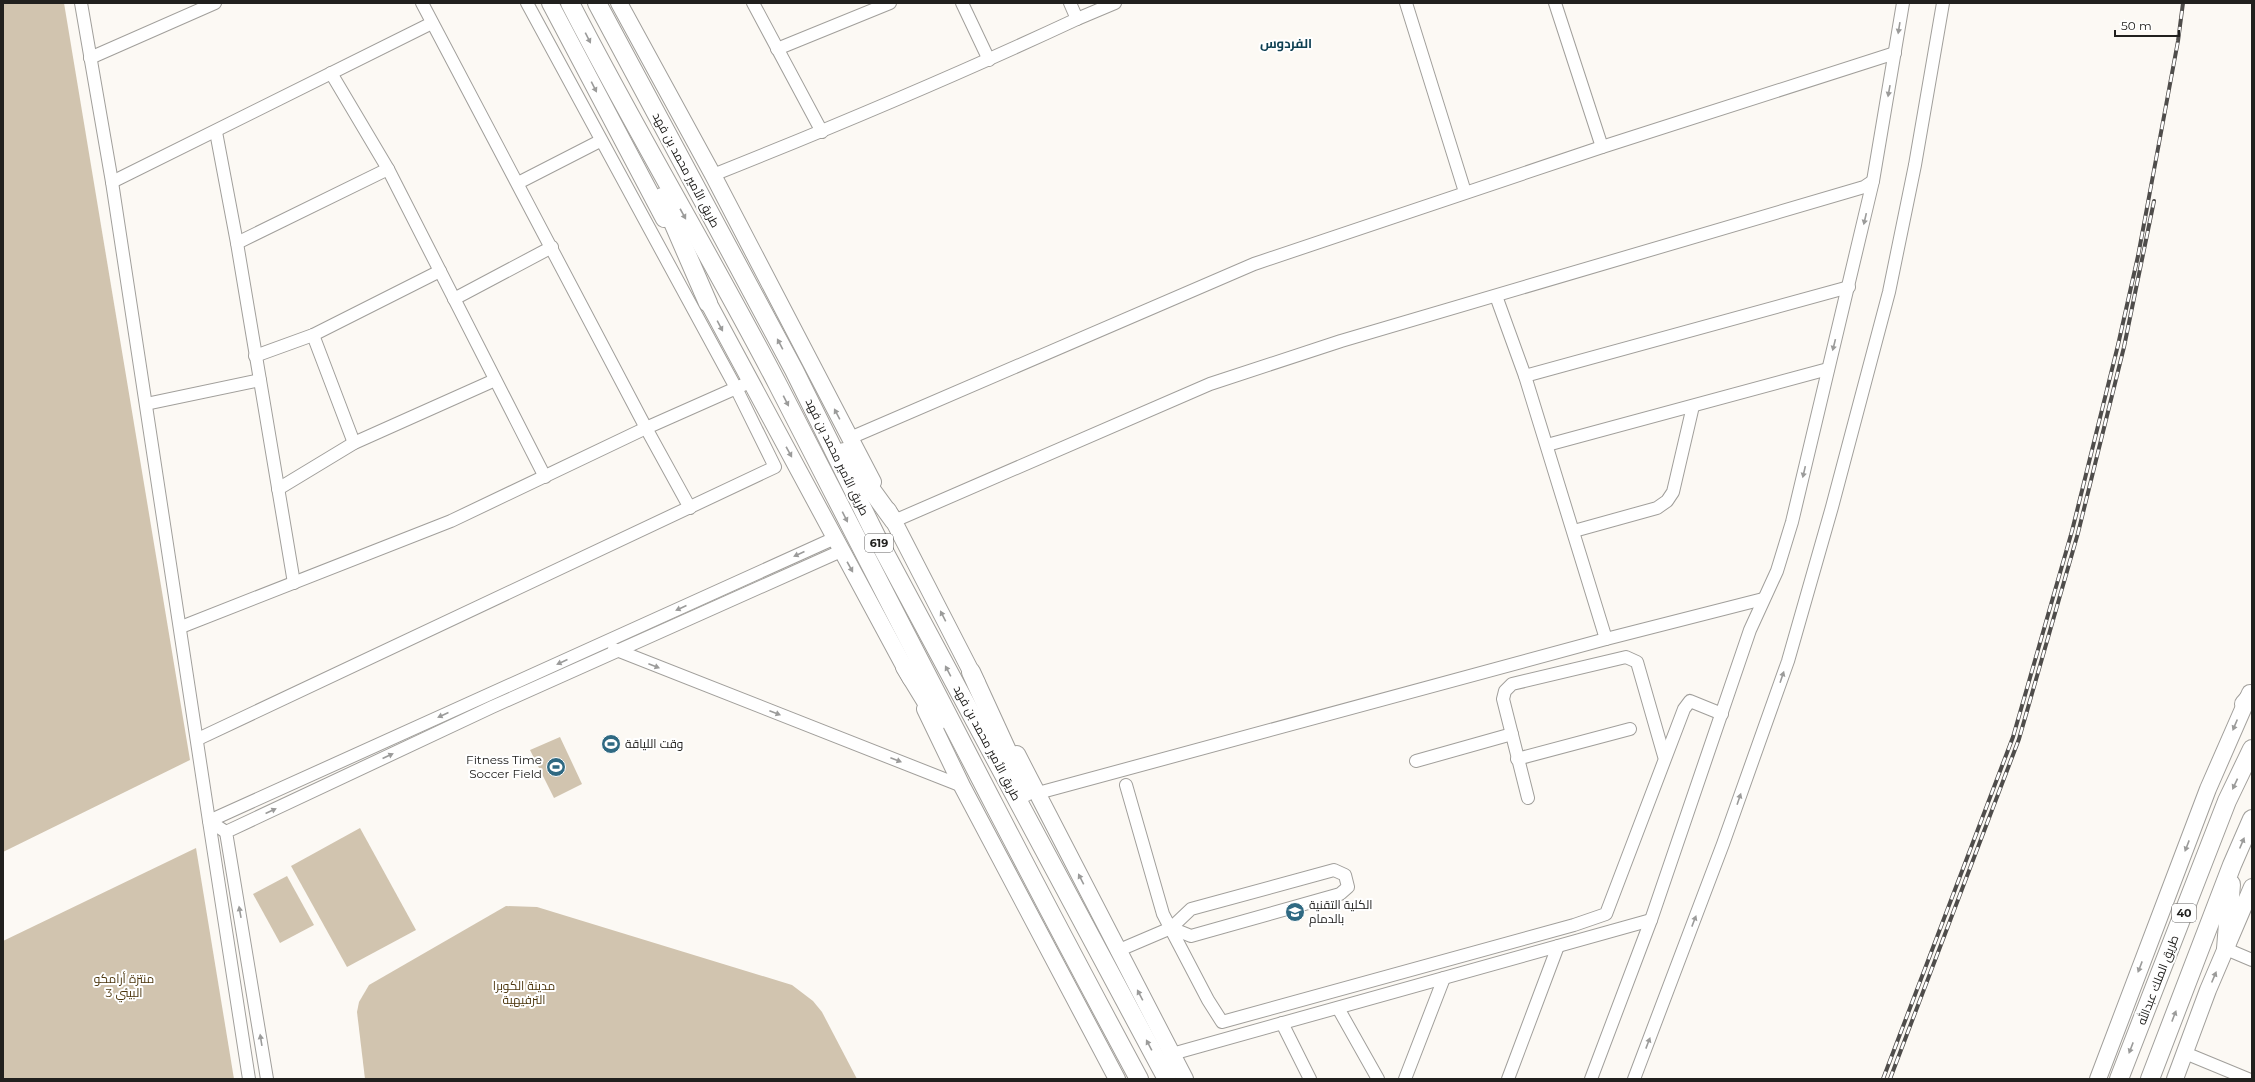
<svg xmlns="http://www.w3.org/2000/svg" width="2255" height="1082" font-family="Montserrat,Cairo,sans-serif">
  <rect width="100%" height="100%" fill="#fcf9f4"/>
  <g fill="#d1c4af">
    <polygon points="3,3 64,3 190,760 3,852"/>
    <polygon points="560,737 582,784 554,798 530,750"/>
    <polygon points="360,828 416,930 347,967 291,866"/>
    <polygon points="196,848 234,1079 3,1079 3,941"/>
    <polygon points="287,876 314,925 280,943 253,894"/>
    <polygon points="506,906 537,907 792,985 813,1001 822,1012 857,1079 365,1079 357,1012 359,1002 369,985"/>
  </g>
  <g fill="none" stroke-linecap="round" stroke-linejoin="round">
    <g stroke="#a19f9b" stroke-width="14">
      <g id="minor">
        <polyline points="81,3 112,182 209,821 226,832"/>
        <polyline points="422,3 646,428 690,508"/>
        <polyline points="753,3 822,132"/>
        <polyline points="962,3 989,60"/>
        <polyline points="1406,3 1465,192"/>
        <polyline points="1555,3 1602,147"/>
        <polyline points="1077,19 1115,3"/>
        <polyline points="777,49 890,3"/>
        <polyline points="90,58 215,3"/>
        <polyline points="331,73 388,169 545,477"/>
        <polyline points="216,132 237,243 294,583"/>
        <path d="M713 175C836 126 957 75 1077 19L1070 3"/>
        <polyline points="112,182 432,23"/>
        <polyline points="518,183 600,141"/>
        <polyline points="237,243 388,169"/>
        <polyline points="1496,296 1525,376 1606,639"/>
        <polyline points="454,299 552,247"/>
        <polyline points="313,335 354,443"/>
        <polyline points="255,356 313,335 440,271"/>
        <polyline points="1525,376 1849,287"/>
        <polyline points="146,404 260,380"/>
        <polyline points="850,438 1254,264 1602,147 1895,53"/>
        <polyline points="1547,445 1828,369"/>
        <polyline points="278,489 354,443 495,380"/>
        <polyline points="894,521 1210,384 1341,341 1864,187 1873,181"/>
        <polyline points="1574,531 1657,508 1667,501 1673,492 1693,406"/>
        <polyline points="181,627 451,521 646,428 743,385"/>
        <polyline points="614,649 962,786"/>
        <polyline points="198,739 775,467 736,388 527,3"/>
        <polyline points="1517,759 1630,729"/>
        <polyline points="1416,761 1512,734"/>
        <polyline points="1126,785 1163,914 1208,1000 1222,1022 1574,925 1606,914 1684,709 1690,701 1722,714"/>
        <polyline points="1038,793 1606,639 1763,599"/>
        <polyline points="1528,798 1503,699 1505,691 1512,684 1626,657 1637,662 1664,756"/>
        <polyline points="2226,949 2252,960"/>
        <polyline points="1117,951 1171,928 1191,936 1340,894 1348,887 1345,875 1334,870 1191,909 1171,928"/>
        <polyline points="1338,1008 1378,1079"/>
        <polyline points="1282,1023 1310,1079"/>
        <polyline points="2185,1053 2248,1079"/>
        <polyline points="1172,1054 1651,920"/>
        <polyline points="249,1079 209,821 835,538"/>
        <polyline points="267,1079 226,832 492,707 841,551"/>
        <polyline points="1405,1079 1444,978"/>
        <polyline points="1508,1079 1558,946"/>
        <polyline points="1591,1079 1651,920 1750,630 1777,571 1792,522 1873,181 1903,3"/>
        <polyline points="1634,1079 1723,844 1788,661 1832,507 1889,292 1915,165 1943,3"/>
      </g>
    </g>
    <g stroke="#a19f9b" stroke-width="18">
      <g id="major">
        <polyline points="550,3 664,219"/>
        <polyline points="619,3 713,175 873,482"/>
        <polyline points="702,291 911,679"/>
        <polyline points="888,510 977,683"/>
        <polyline points="925,709 962,786 1117,1079"/>
        <polyline points="1017,754 1185,1079"/>
        <polyline points="2098,1079 2208,789 2250,693"/>
        <polyline points="2175,1079 2208,990 2252,887"/>
      </g>
    </g>
    <g stroke="#a19f9b" stroke-width="20">
      <g id="highway">
        <path d="M570 3C636 132 711 256 778 385 897 616 1015 849 1139 1079"/>
        <polyline points="597,3 794,370 878,540 1167,1079"/>
        <polyline points="662,197 708,303"/>
        <polyline points="844,452 894,521"/>
        <polyline points="905,667 938,721"/>
        <polyline points="971,672 1026,792"/>
        <polyline points="2244,704 2252,695"/>
        <polyline points="2226,949 2231,884"/>
        <polyline points="2119,1079 2227,801 2252,749"/>
        <polyline points="2150,1079 2232,865 2252,819"/>
      </g>
    </g>
    <use href="#minor" stroke="#fff" stroke-width="12"/>
    <use href="#major" stroke="#fff" stroke-width="16"/>
    <use href="#highway" stroke="#fff" stroke-width="18"/>
    <g stroke="#4f4d4b" stroke-width="4">
      <g id="rail">
        <polyline points="1883,1079 2013,737 2072,531 2118,345 2138,256 2178,41 2183,3"/>
        <polyline points="1890,1079 2019,739 2078,533 2124,347 2154,201"/>
      </g>
    </g>
    <use href="#rail" stroke="#fff" stroke-width="2.5" stroke-dasharray="8" stroke-linecap="butt"/>
  </g>
  <defs><path id="oneway-solid" d="M-6-.8H1V-3.2L6.5 0L1 3.2V.8H-6Z"/></defs>
  <g fill="#9b9b9a">
    <use href="#oneway-solid" transform="translate(1899 28) rotate(99)"/>
    <use href="#oneway-solid" transform="translate(588 38) rotate(63)"/>
    <use href="#oneway-solid" transform="translate(594 87) rotate(63)"/>
    <use href="#oneway-solid" transform="translate(1889 91) rotate(100)"/>
    <use href="#oneway-solid" transform="translate(683 214) rotate(61)"/>
    <use href="#oneway-solid" transform="translate(1865 219) rotate(103)"/>
    <use href="#oneway-solid" transform="translate(720 326) rotate(62)"/>
    <use href="#oneway-solid" transform="translate(780 344) rotate(-118)"/>
    <use href="#oneway-solid" transform="translate(1834 345) rotate(104)"/>
    <use href="#oneway-solid" transform="translate(786 401) rotate(63)"/>
    <use href="#oneway-solid" transform="translate(837 414) rotate(-118)"/>
    <use href="#oneway-solid" transform="translate(789 452) rotate(61)"/>
    <use href="#oneway-solid" transform="translate(1804 472) rotate(103)"/>
    <use href="#oneway-solid" transform="translate(845 517) rotate(63)"/>
    <use href="#oneway-solid" transform="translate(799 554) rotate(156)"/>
    <use href="#oneway-solid" transform="translate(850 567) rotate(61)"/>
    <use href="#oneway-solid" transform="translate(681 608) rotate(156)"/>
    <use href="#oneway-solid" transform="translate(943 616) rotate(-117)"/>
    <use href="#oneway-solid" transform="translate(562 662) rotate(156)"/>
    <use href="#oneway-solid" transform="translate(654 666) rotate(21)"/>
    <use href="#oneway-solid" transform="translate(948 671) rotate(-118)"/>
    <use href="#oneway-solid" transform="translate(1782 677) rotate(-71)"/>
    <use href="#oneway-solid" transform="translate(775 713) rotate(21)"/>
    <use href="#oneway-solid" transform="translate(443 715) rotate(156)"/>
    <use href="#oneway-solid" transform="translate(2235 725) rotate(113)"/>
    <use href="#oneway-solid" transform="translate(388 756) rotate(-25)"/>
    <use href="#oneway-solid" transform="translate(896 760) rotate(21)"/>
    <use href="#oneway-solid" transform="translate(2235 784) rotate(115)"/>
    <use href="#oneway-solid" transform="translate(1739 799) rotate(-71)"/>
    <use href="#oneway-solid" transform="translate(271 811) rotate(-25)"/>
    <use href="#oneway-solid" transform="translate(2242 843) rotate(-67)"/>
    <use href="#oneway-solid" transform="translate(2187 846) rotate(111)"/>
    <use href="#oneway-solid" transform="translate(1081 879) rotate(-117)"/>
    <use href="#oneway-solid" transform="translate(240 912) rotate(-100)"/>
    <use href="#oneway-solid" transform="translate(1694 921) rotate(-69)"/>
    <use href="#oneway-solid" transform="translate(2140 967) rotate(111)"/>
    <use href="#oneway-solid" transform="translate(2214 977) rotate(-67)"/>
    <use href="#oneway-solid" transform="translate(1140 995) rotate(-118)"/>
    <use href="#oneway-solid" transform="translate(2174 1016) rotate(-69)"/>
    <use href="#oneway-solid" transform="translate(261 1040) rotate(-99)"/>
    <use href="#oneway-solid" transform="translate(1648 1043) rotate(-69)"/>
    <use href="#oneway-solid" transform="translate(1149 1045) rotate(-118)"/>
    <use href="#oneway-solid" transform="translate(2131 1048) rotate(111)"/>
  </g>
  <defs>
    <g id="stadium-disc" transform="scale(1)"><circle r="9.5" fill="#2f6982" stroke="#fff"/><path d="M0-5a6.5 5 0 1 0 0 10a6.5 5 0 1 0 0-10ZM-3.5-1.8h7v3.6h-7Z" fill="#fff"/></g>
    <g id="school-disc" transform="scale(1)"><circle r="9.5" fill="#2f6982" stroke="#fff"/><path d="M0-5L7-2L0 1L-7-2ZM-4 1L0 2.5L4 1V4Q0 6-4 4Z" fill="#fff"/></g>
  </defs>
  <g fill-rule="evenodd">
    <use href="#stadium-disc" x="611" y="744"/>
    <use href="#stadium-disc" x="556" y="767"/>
    <use href="#school-disc" x="1295" y="912"/>
  </g>
  <g text-anchor="middle" stroke-width="4" stroke-linejoin="round" paint-order="stroke">
    <g fill="#fff" stroke="#646362" stroke-width="1">
      <rect x="865" y="534" width="28" height="18" rx="3"/>
      <rect x="2172" y="904" width="24" height="18" rx="3"/>
    </g>
    <g font-size="11" font-weight="bold" fill="#21201e">
      <text x="879" y="547">619</text>
      <text x="2184" y="917">40</text>
    </g>
    <g font-size="12" fill="#21201e" stroke="#fff">
      <text transform="translate(686 170) rotate(62)" y="4">طريق الأمير محمد بن فهد</text>
      <text transform="translate(837 457) rotate(64)" y="4">طريق الأمير محمد بن فهد</text>
      <text transform="translate(987 743) rotate(62)" y="4">طريق الأمير محمد بن فهد</text>
      <text transform="translate(2158 980) rotate(-69)" y="4">طريق الملك عبدالله</text>
    </g>
    <g font-size="12" fill="#21201e" stroke="#fff" text-anchor="start">
      <text x="625" y="748">وقت اللياقة</text>
      <text x="542" y="764" text-anchor="end">Fitness Time<tspan x="542" dy="14">Soccer Field</tspan></text>
      <text x="1309" y="909">الكلية التقنية<tspan x="1309" dy="14">بالدمام</tspan></text>
    </g>
    <g font-size="12" fill="#4b350c" stroke="#fff">
      <text x="124" y="983">منتزة أرامكو<tspan x="124" dy="14">البيئي 3</tspan></text>
      <text x="524" y="990">مدينة الكوبرا<tspan x="524" dy="14">الترفيهية</tspan></text>
    </g>
    <g font-size="13" font-weight="bold" fill="#0d3f52" stroke="#fff">
      <text x="1286" y="48">الفردوس</text>
    </g>
  </g>
  <rect width="2255" height="1082" fill="none" stroke="#21201e" stroke-width="8"/>
  <path d="M2115 30v6h64v-6" fill="none" stroke="#21201e" stroke-width="2"/>
  <text x="2121" y="30" font-size="12" fill="#21201e" stroke="#ffffff" stroke-width="3" paint-order="stroke">50 m</text>
</svg>
